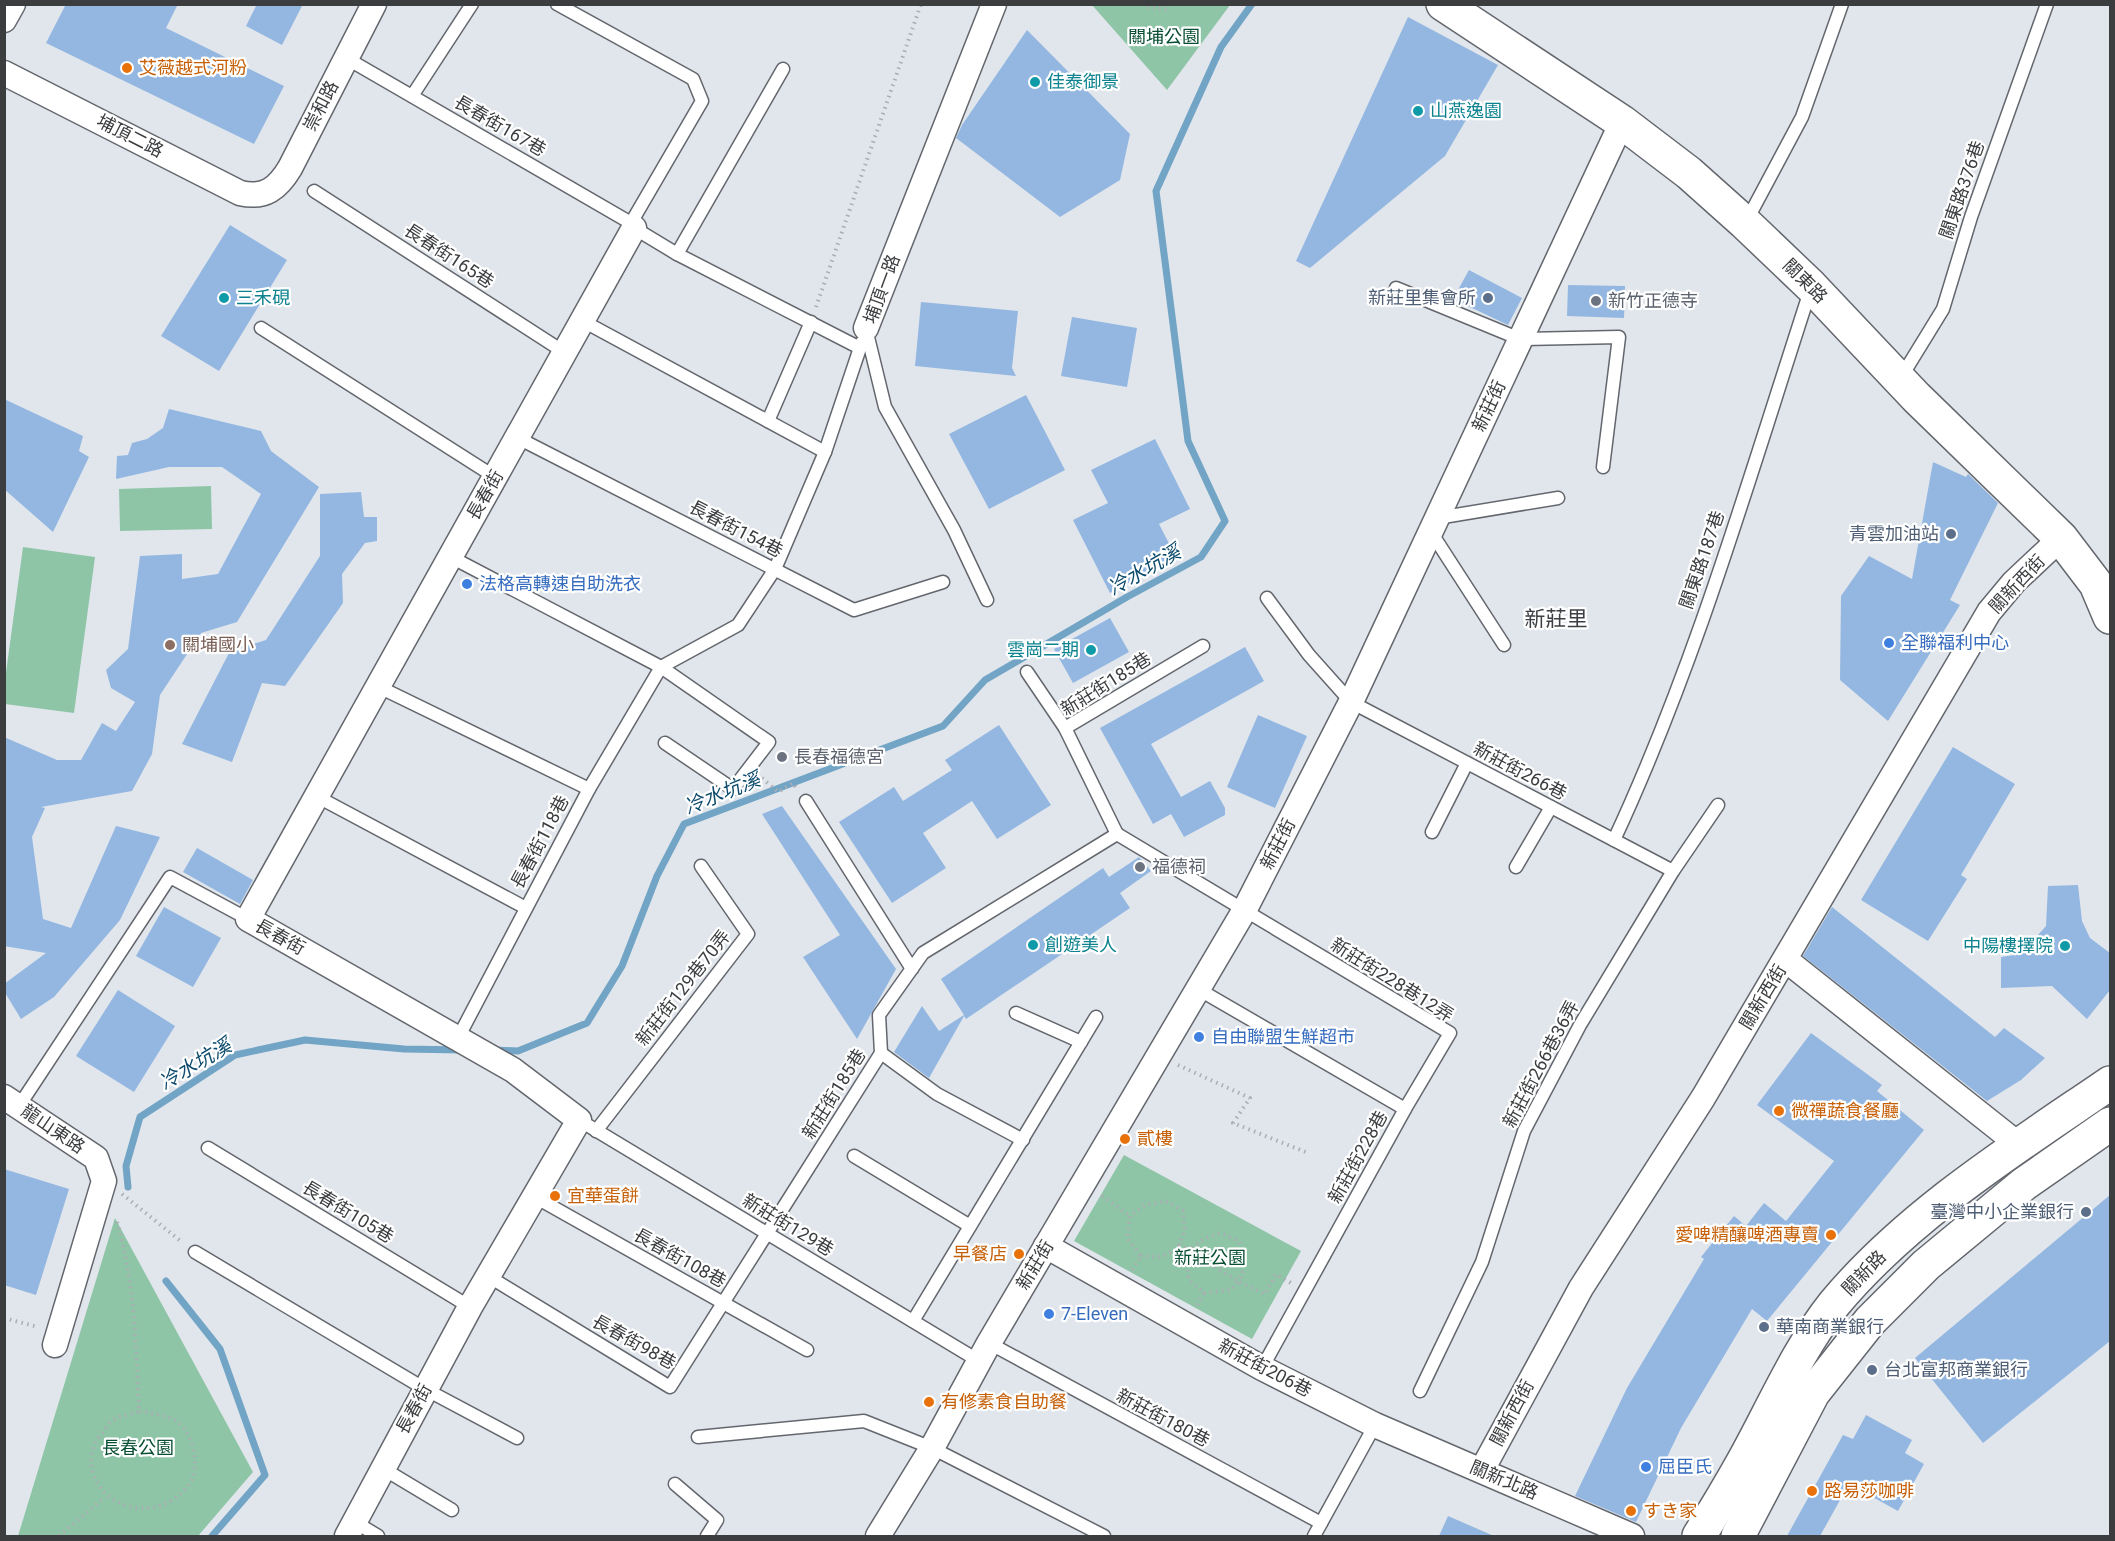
<svg xmlns="http://www.w3.org/2000/svg" width="2115" height="1541" font-family="Roboto,'Noto Sans TC','Noto Sans JP',sans-serif">
  <rect width="100%" height="100%" fill="#e1e6ec"/>
  <g fill="#8fc5a7">
    <polygon points="1092,5 1230,5 1167,90"/>
    <polygon points="211,486 212,529 120,531 119,489"/>
    <polygon points="23,547 95,557 74,713 5,704 5,680"/>
    <polygon points="1124,1155 1301,1251 1252,1339 1074,1241"/>
    <polygon points="115,1218 253,1472 198,1536 18,1536"/>
  </g>
  <g fill="none" stroke-linecap="round" stroke-linejoin="round">
    <g stroke="#72a4c5" stroke-width="7">
      <polyline points="494,1050 518,1051 587,1023 622,966 657,876 684,824 943,726 985,680 1127,597 1201,557 1225,521 1188,441 1156,191 1221,47 1252,4"/>
      <polyline points="128,1187 126,1166 140,1117 235,1055 305,1040 404,1049 462,1050"/>
      <polyline points="166,1281 220,1349 265,1475 212,1536"/>
    </g>
  </g>
  <g fill="#93b7e1">
    <polygon points="66,4 178,4 166,28 284,86 254,144 46,43"/>
    <polygon points="257,4 303,4 282,45 246,26"/>
    <polygon points="1408,17 1498,65 1445,156 1310,268 1296,261"/>
    <polygon points="1027,30 1130,134 1120,180 1060,217 956,138 962,125"/>
    <polygon points="230,225 287,260 219,371 161,336"/>
    <polygon points="1469,270 1522,298 1508,325 1453,299"/>
    <polygon points="1568,285 1625,286 1624,318 1567,316"/>
    <polygon points="921,302 1018,311 1012,368 1016,376 915,366"/>
    <polygon points="1072,317 1137,328 1127,387 1061,376"/>
    <polygon points="1026,395 1065,470 989,509 949,434"/>
    <polygon points="4,399 83,436 79,451 89,457 53,532 4,489"/>
    <polygon points="169,409 261,431 271,451 319,487 237,622 201,633 160,695 152,754 132,791 41,807 45,808 32,837 43,919 71,928 116,826 160,837 120,920 54,997 21,1019 4,991 4,984 46,953 4,946 4,737 57,760 81,760 102,723 116,731 135,702 111,688 106,670 128,649 140,556 182,554 182,579 218,574 261,494 222,467 169,467 116,479 117,456 128,455 132,443 147,439 163,428"/>
    <polygon points="1155,439 1190,509 1159,524 1177,559 1110,593 1073,520 1108,503 1091,470"/>
    <polygon points="1933,462 1966,477 1968,474 1998,503 1950,600 1960,605 1888,721 1840,680 1841,596 1869,556 1912,579"/>
    <polygon points="361,492 364,517 377,517 377,541 365,543 342,574 343,603 285,686 262,683 232,762 182,744 230,651 266,640 320,556 320,494"/>
    <polygon points="1110,618 1129,652 1073,683 1054,649"/>
    <polygon points="1245,647 1264,681 1151,744 1181,797 1210,781 1225,808 1225,815 1184,837 1171,814 1153,824 1100,728"/>
    <polygon points="1258,715 1307,736 1275,808 1227,787"/>
    <polygon points="999,725 1051,805 997,839 972,801 923,833 946,868 892,903 839,822 894,787 903,801 952,770 945,760"/>
    <polygon points="1953,747 2015,784 1961,875 1967,879 1928,941 1861,900"/>
    <polygon points="782,806 896,969 857,1039 803,957 840,935 762,814"/>
    <polygon points="197,848 253,880 240,904 183,872"/>
    <polygon points="1139,857 1151,871 1120,893 1130,908 966,1019 964,1016 929,1078 894,1052 922,1006 939,1031 964,1015 941,979 1103,868 1109,877"/>
    <polygon points="2078,885 2082,921 2090,938 2110,953 2110,990 2087,1019 2052,986 2001,988 2001,957 2021,954 2046,926 2048,886"/>
    <polygon points="164,907 221,938 193,987 136,956"/>
    <polygon points="1832,907 1995,1037 2004,1028 2045,1058 2021,1080 1987,1101 1803,956"/>
    <polygon points="118,990 175,1026 134,1092 76,1056"/>
    <polygon points="1811,1033 1882,1085 1877,1091 1924,1130 1767,1321 1752,1309 1681,1428 1636,1522 1575,1496 1627,1388 1704,1259 1701,1257 1734,1216 1746,1226 1764,1203 1786,1221 1834,1161 1757,1105"/>
    <polygon points="4,1169 69,1189 36,1295 4,1285"/>
    <polygon points="2110,1195 2110,1341 1983,1443 1915,1358"/>
    <polygon points="1866,1415 1912,1440 1905,1453 1924,1464 1898,1511 1849,1484 1820,1536 1787,1536 1843,1435 1853,1439"/>
    <polygon points="1448,1516 1494,1536 1439,1536"/>
  </g>
  <g fill="none" stroke-linecap="round" stroke-linejoin="round">
    <g stroke="#63676d" stroke-width="15">
      <g id="lane">
        <polyline points="557,4 693,79 702,101 631,223"/>
        <polyline points="346,58 631,223 634,228 677,254 860,348"/>
        <polyline points="412,96 472,4"/>
        <polyline points="314,191 564,352"/>
        <polyline points="1746,222 1802,117 1842,4"/>
        <polyline points="677,254 783,69"/>
        <polyline points="1396,288 1520,339 1619,337 1603,467"/>
        <polyline points="581,320 825,452"/>
        <polyline points="261,328 495,477"/>
        <polyline points="866,329 885,407 954,530 987,600"/>
        <polyline points="1900,379 1943,309 1971,217 2047,4"/>
        <polyline points="768,421 811,322"/>
        <polyline points="518,438 854,610 943,582"/>
        <polyline points="1437,518 1558,498"/>
        <polyline points="1431,532 1504,645"/>
        <polyline points="449,556 661,667 769,742 733,789 665,743"/>
        <polyline points="1267,598 1309,655 1351,702 1673,871"/>
        <polyline points="661,667 738,625 775,569 825,452 862,342"/>
        <polyline points="1027,672 1065,728"/>
        <polyline points="377,686 589,789"/>
        <polyline points="316,796 526,908"/>
        <polyline points="806,801 912,969"/>
        <polyline points="1432,832 1467,763"/>
        <polyline points="1117,834 1065,728 1203,646"/>
        <path d="M1614 840C1696 664 1750 475 1810 291"/>
        <polyline points="1516,867 1551,807"/>
        <polyline points="1198,989 1405,1109"/>
        <polyline points="1016,1013 1081,1042"/>
        <polyline points="458,1038 589,789 661,667"/>
        <polyline points="881,1053 937,1094 1023,1140"/>
        <polyline points="19,1106 170,877 248,919"/>
        <polyline points="579,1120 979,1361"/>
        <polyline points="596,1131 748,934 701,866"/>
        <polyline points="208,1148 470,1307"/>
        <polyline points="854,1156 970,1226"/>
        <polyline points="535,1197 807,1350"/>
        <polyline points="195,1252 425,1389 517,1438"/>
        <polyline points="488,1276 670,1387 881,1053 879,1015 923,953 1117,834 1450,1033 1405,1109 1262,1368"/>
        <polyline points="913,1321 1096,1017"/>
        <polyline points="989,1343 1321,1523"/>
        <polyline points="1420,1391 1482,1262 1524,1131 1580,1025 1673,871 1718,805"/>
        <polyline points="698,1437 864,1421 932,1448 1104,1536"/>
        <polyline points="382,1468 452,1510"/>
        <polyline points="675,1484 717,1520 707,1536"/>
        <polyline points="355,1522 378,1536"/>
        <polyline points="1314,1536 1375,1425"/>
      </g>
    </g>
    <g stroke="#63676d" stroke-width="27">
      <g id="street">
        <polyline points="4,20 13,4"/>
        <path d="M4 73 240 193C265 199 278 188 290 168L374 4"/>
        <polyline points="866,328 994,4"/>
        <polyline points="1786,960 2019,1145"/>
        <polyline points="4,1097 96,1158 104,1181 55,1345"/>
        <polyline points="1046,1246 1262,1368 1375,1425 1632,1536"/>
        <polyline points="1482,1470 1581,1288 1703,1098 1989,612 2014,582 2061,538"/>
        <polyline points="347,1536 470,1307 579,1120 513,1070 248,919 634,228"/>
        <polyline points="878,1536 932,1448 989,1343 1244,911 1351,702 1622,122"/>
      </g>
    </g>
    <g stroke="#63676d" stroke-width="36">
      <g id="secondary">
        <polyline points="1443,4 1622,122 1689,173 1745,223 1811,286 1916,397 2061,538 2096,584 2110,617"/>
        <path d="M1699 1536C1714 1512 1729 1487 1743 1462 1771 1412 1798 1349 1834 1304 1908 1215 2015 1148 2110 1083"/>
        <polyline points="1738,1536 1813,1393 1870,1321 1926,1265 2024,1184 2110,1124"/>
      </g>
    </g>
    <g stroke="#aaaeb3" stroke-width="4" stroke-dasharray="1.5 4.5" stroke-linecap="butt">
      <polyline points="1142,4 1146,7 1166,9 1170,4"/>
      <polyline points="816,307 921,4"/>
      <polyline points="762,778 778,792 793,783 797,789"/>
      <polyline points="1178,1065 1250,1098 1233,1123 1308,1153"/>
      <polyline points="122,1194 182,1242"/>
      <polyline points="1102,1196 1130,1216"/>
      <path d="M117 1222C135 1283 136 1347 139 1411 131 1414 120 1416 113 1420 108 1423 105 1430 101 1434 63 1485 144 1541 189 1485 202 1466 193 1427 170 1418 160 1414 149 1413 139 1411"/>
      <polyline points="1179,1244 1239,1282 1265,1294 1276,1274 1291,1283"/>
      <polyline points="1132,1270 1141,1256 1127,1238 1130,1216 1145,1205 1166,1201 1183,1211 1185,1231 1177,1249 1160,1257 1141,1256"/>
      <path d="M1197 1305 1204 1293 1189 1280C1184 1251 1194 1240 1221 1233L1239 1241C1247 1262 1247 1273 1231 1290L1204 1293"/>
      <polyline points="4,1318 38,1327"/>
      <polyline points="59,1536 104,1498"/>
    </g>
    <use href="#lane" stroke="#fff" stroke-width="12"/>
    <use href="#street" stroke="#fff" stroke-width="24"/>
    <use href="#secondary" stroke="#fff" stroke-width="33"/>
  </g>
  <g fill="#e8710a" stroke="#fff" stroke-width="2">
    <circle cx="127" cy="68" r="6"/>
    <circle cx="1779" cy="1111" r="6"/>
    <circle cx="1125" cy="1139" r="6"/>
    <circle cx="555" cy="1196" r="6"/>
    <circle cx="1831" cy="1235" r="6"/>
    <circle cx="1019" cy="1254" r="6"/>
    <circle cx="929" cy="1402" r="6"/>
    <circle cx="1812" cy="1491" r="6"/>
    <circle cx="1631" cy="1511" r="6"/>
  </g>
  <g fill="#0f9aa8" stroke="#fff" stroke-width="2">
    <circle cx="1035" cy="82" r="6"/>
    <circle cx="1418" cy="111" r="6"/>
    <circle cx="224" cy="298" r="6"/>
    <circle cx="1091" cy="650" r="6"/>
    <circle cx="1033" cy="945" r="6"/>
    <circle cx="2065" cy="946" r="6"/>
  </g>
  <g fill="#5c6f8a" stroke="#fff" stroke-width="2">
    <circle cx="1488" cy="298" r="6"/>
    <circle cx="1951" cy="534" r="6"/>
    <circle cx="2086" cy="1212" r="6"/>
    <circle cx="1764" cy="1327" r="6"/>
    <circle cx="1872" cy="1370" r="6"/>
  </g>
  <g fill="#6b7280" stroke="#fff" stroke-width="2">
    <circle cx="1596" cy="301" r="6"/>
    <circle cx="782" cy="757" r="6"/>
    <circle cx="1140" cy="867" r="6"/>
  </g>
  <g fill="#3f7fe0" stroke="#fff" stroke-width="2">
    <circle cx="467" cy="584" r="6"/>
    <circle cx="1889" cy="643" r="6"/>
    <circle cx="1199" cy="1037" r="6"/>
    <circle cx="1049" cy="1314" r="6"/>
    <circle cx="1646" cy="1467" r="6"/>
  </g>
  <circle fill="#8d6e63" stroke="#fff" stroke-width="2" cx="170" cy="645" r="6"/>
  <g text-anchor="middle" stroke-width="4.5" stroke-linejoin="round" paint-order="stroke">
    <g font-size="18" fill="#074e32" stroke="#fff">
      <text x="1164" y="43">關埔公園</text>
      <text x="1210" y="1264">新莊公園</text>
      <text x="138" y="1454">長春公園</text>
    </g>
    <g font-size="18" fill="#c56008" stroke="#fff" text-anchor="start">
      <text x="139" y="74">艾薇越式河粉</text>
      <text x="1791" y="1117">微禪蔬食餐廳</text>
      <text x="1137" y="1145">貳樓</text>
      <text x="567" y="1202">宜華蛋餅</text>
      <text x="1819" y="1241" text-anchor="end">愛啤精釀啤酒專賣</text>
      <text x="1007" y="1260" text-anchor="end">早餐店</text>
      <text x="941" y="1408">有修素食自助餐</text>
      <text x="1824" y="1497">路易莎咖啡</text>
      <text x="1643" y="1517">すき家</text>
    </g>
    <g font-size="18" fill="#0d838f" stroke="#fff" text-anchor="start">
      <text x="1047" y="88">佳泰御景</text>
      <text x="1430" y="117">山燕逸園</text>
      <text x="236" y="304">三禾硯</text>
      <text x="1079" y="656" text-anchor="end">雲崗二期</text>
      <text x="1045" y="951">創遊美人</text>
      <text x="2053" y="952" text-anchor="end">中陽樓擇院</text>
    </g>
    <g font-size="18" fill="#3b3d3f" stroke="#fff">
      <text transform="translate(321 106) rotate(-63)" y="6">崇和路</text>
      <text transform="translate(500 126) rotate(30)" y="6">長春街167巷</text>
      <text transform="translate(130 136) rotate(27)" y="6">埔頂二路</text>
      <text transform="translate(1962 190) rotate(-71)" y="6">關東路376巷</text>
      <text transform="translate(449 256) rotate(33)" y="6">長春街165巷</text>
      <text transform="translate(1805 281) rotate(45)" y="6">關東路</text>
      <text transform="translate(882 289) rotate(-70)" y="6">埔頂一路</text>
      <text transform="translate(1489 406) rotate(-65)" y="6">新莊街</text>
      <text transform="translate(485 495) rotate(-60)" y="6">長春街</text>
      <text transform="translate(736 529) rotate(27)" y="6">長春街154巷</text>
      <text transform="translate(1702 560) rotate(-71)" y="6">關東路187巷</text>
      <text transform="translate(2017 584) rotate(-47)" y="6">關新西街</text>
      <text transform="translate(1106 684) rotate(-32)" y="6">新莊街185巷</text>
      <text transform="translate(1520 771) rotate(28)" y="6">新莊街266巷</text>
      <text transform="translate(540 842) rotate(-62)" y="6">長春街118巷</text>
      <text transform="translate(1278 844) rotate(-63)" y="6">新莊街</text>
      <text transform="translate(280 937) rotate(29)" y="6">長春街</text>
      <text transform="translate(1392 980) rotate(32)" y="6">新莊街228巷12弄</text>
      <text transform="translate(683 988) rotate(-52)" y="6">新莊街129巷70弄</text>
      <text transform="translate(1763 997) rotate(-59)" y="6">關新西街</text>
      <text transform="translate(1541 1064) rotate(-62)" y="6">新莊街266巷36弄</text>
      <text transform="translate(834 1094) rotate(-58)" y="6">新莊街185巷</text>
      <text transform="translate(53 1129) rotate(34)" y="6">龍山東路</text>
      <text transform="translate(1358 1157) rotate(-61)" y="6">新莊街228巷</text>
      <text transform="translate(348 1212) rotate(31)" y="6">長春街105巷</text>
      <text transform="translate(788 1225) rotate(31)" y="6">新莊街129巷</text>
      <text transform="translate(680 1258) rotate(29)" y="6">長春街108巷</text>
      <text transform="translate(1035 1265) rotate(-59)" y="6">新莊街</text>
      <text transform="translate(1864 1273) rotate(-46)" y="6">關新路</text>
      <text transform="translate(634 1342) rotate(29)" y="6">長春街98巷</text>
      <text transform="translate(1265 1368) rotate(28)" y="6">新莊街206巷</text>
      <text transform="translate(414 1409) rotate(-61)" y="6">長春街</text>
      <text transform="translate(1512 1413) rotate(-62)" y="6">關新西街</text>
      <text transform="translate(1163 1418) rotate(28)" y="6">新莊街180巷</text>
      <text transform="translate(1504 1480) rotate(23)" y="6">關新北路</text>
    </g>
    <g font-size="18" fill="#4e5e75" stroke="#fff" text-anchor="end">
      <text x="1476" y="304">新莊里集會所</text>
      <text x="1939" y="540">青雲加油站</text>
      <text x="2074" y="1218">臺灣中小企業銀行</text>
      <text x="1776" y="1333" text-anchor="start">華南商業銀行</text>
      <text x="1884" y="1376" text-anchor="start">台北富邦商業銀行</text>
    </g>
    <g font-size="18" fill="#5b616d" stroke="#fff" text-anchor="start">
      <text x="1608" y="307">新竹正德寺</text>
      <text x="794" y="763">長春福德宮</text>
      <text x="1152" y="873">福德祠</text>
    </g>
    <g font-size="18" fill="#366cbe" stroke="#fff" text-anchor="start">
      <text x="479" y="590">法格高轉速自助洗衣</text>
      <text x="1901" y="649">全聯福利中心</text>
      <text x="1211" y="1043">自由聯盟生鮮超市</text>
      <text x="1061" y="1320">7-Eleven</text>
      <text x="1658" y="1473">屈臣氏</text>
    </g>
    <g font-size="18" fill="#785e54" stroke="#fff" text-anchor="start">
      <text x="182" y="651">關埔國小</text>
    </g>
    <g font-size="20" font-style="italic" fill="#0d4b6d" stroke="#fff">
      <text transform="translate(1144 570) rotate(-30)" y="7">冷水坑溪</text>
      <text transform="translate(722 793) rotate(-22)" y="7">冷水坑溪</text>
      <text transform="translate(195 1064) rotate(-31)" y="7">冷水坑溪</text>
    </g>
    <g font-size="21" fill="#3c4045" stroke="#fff">
      <text x="1556" y="626">新莊里</text>
    </g>
  </g>
  <rect width="2115" height="1541" fill="none" stroke="#3b3d3f" stroke-width="12"/>
</svg>
